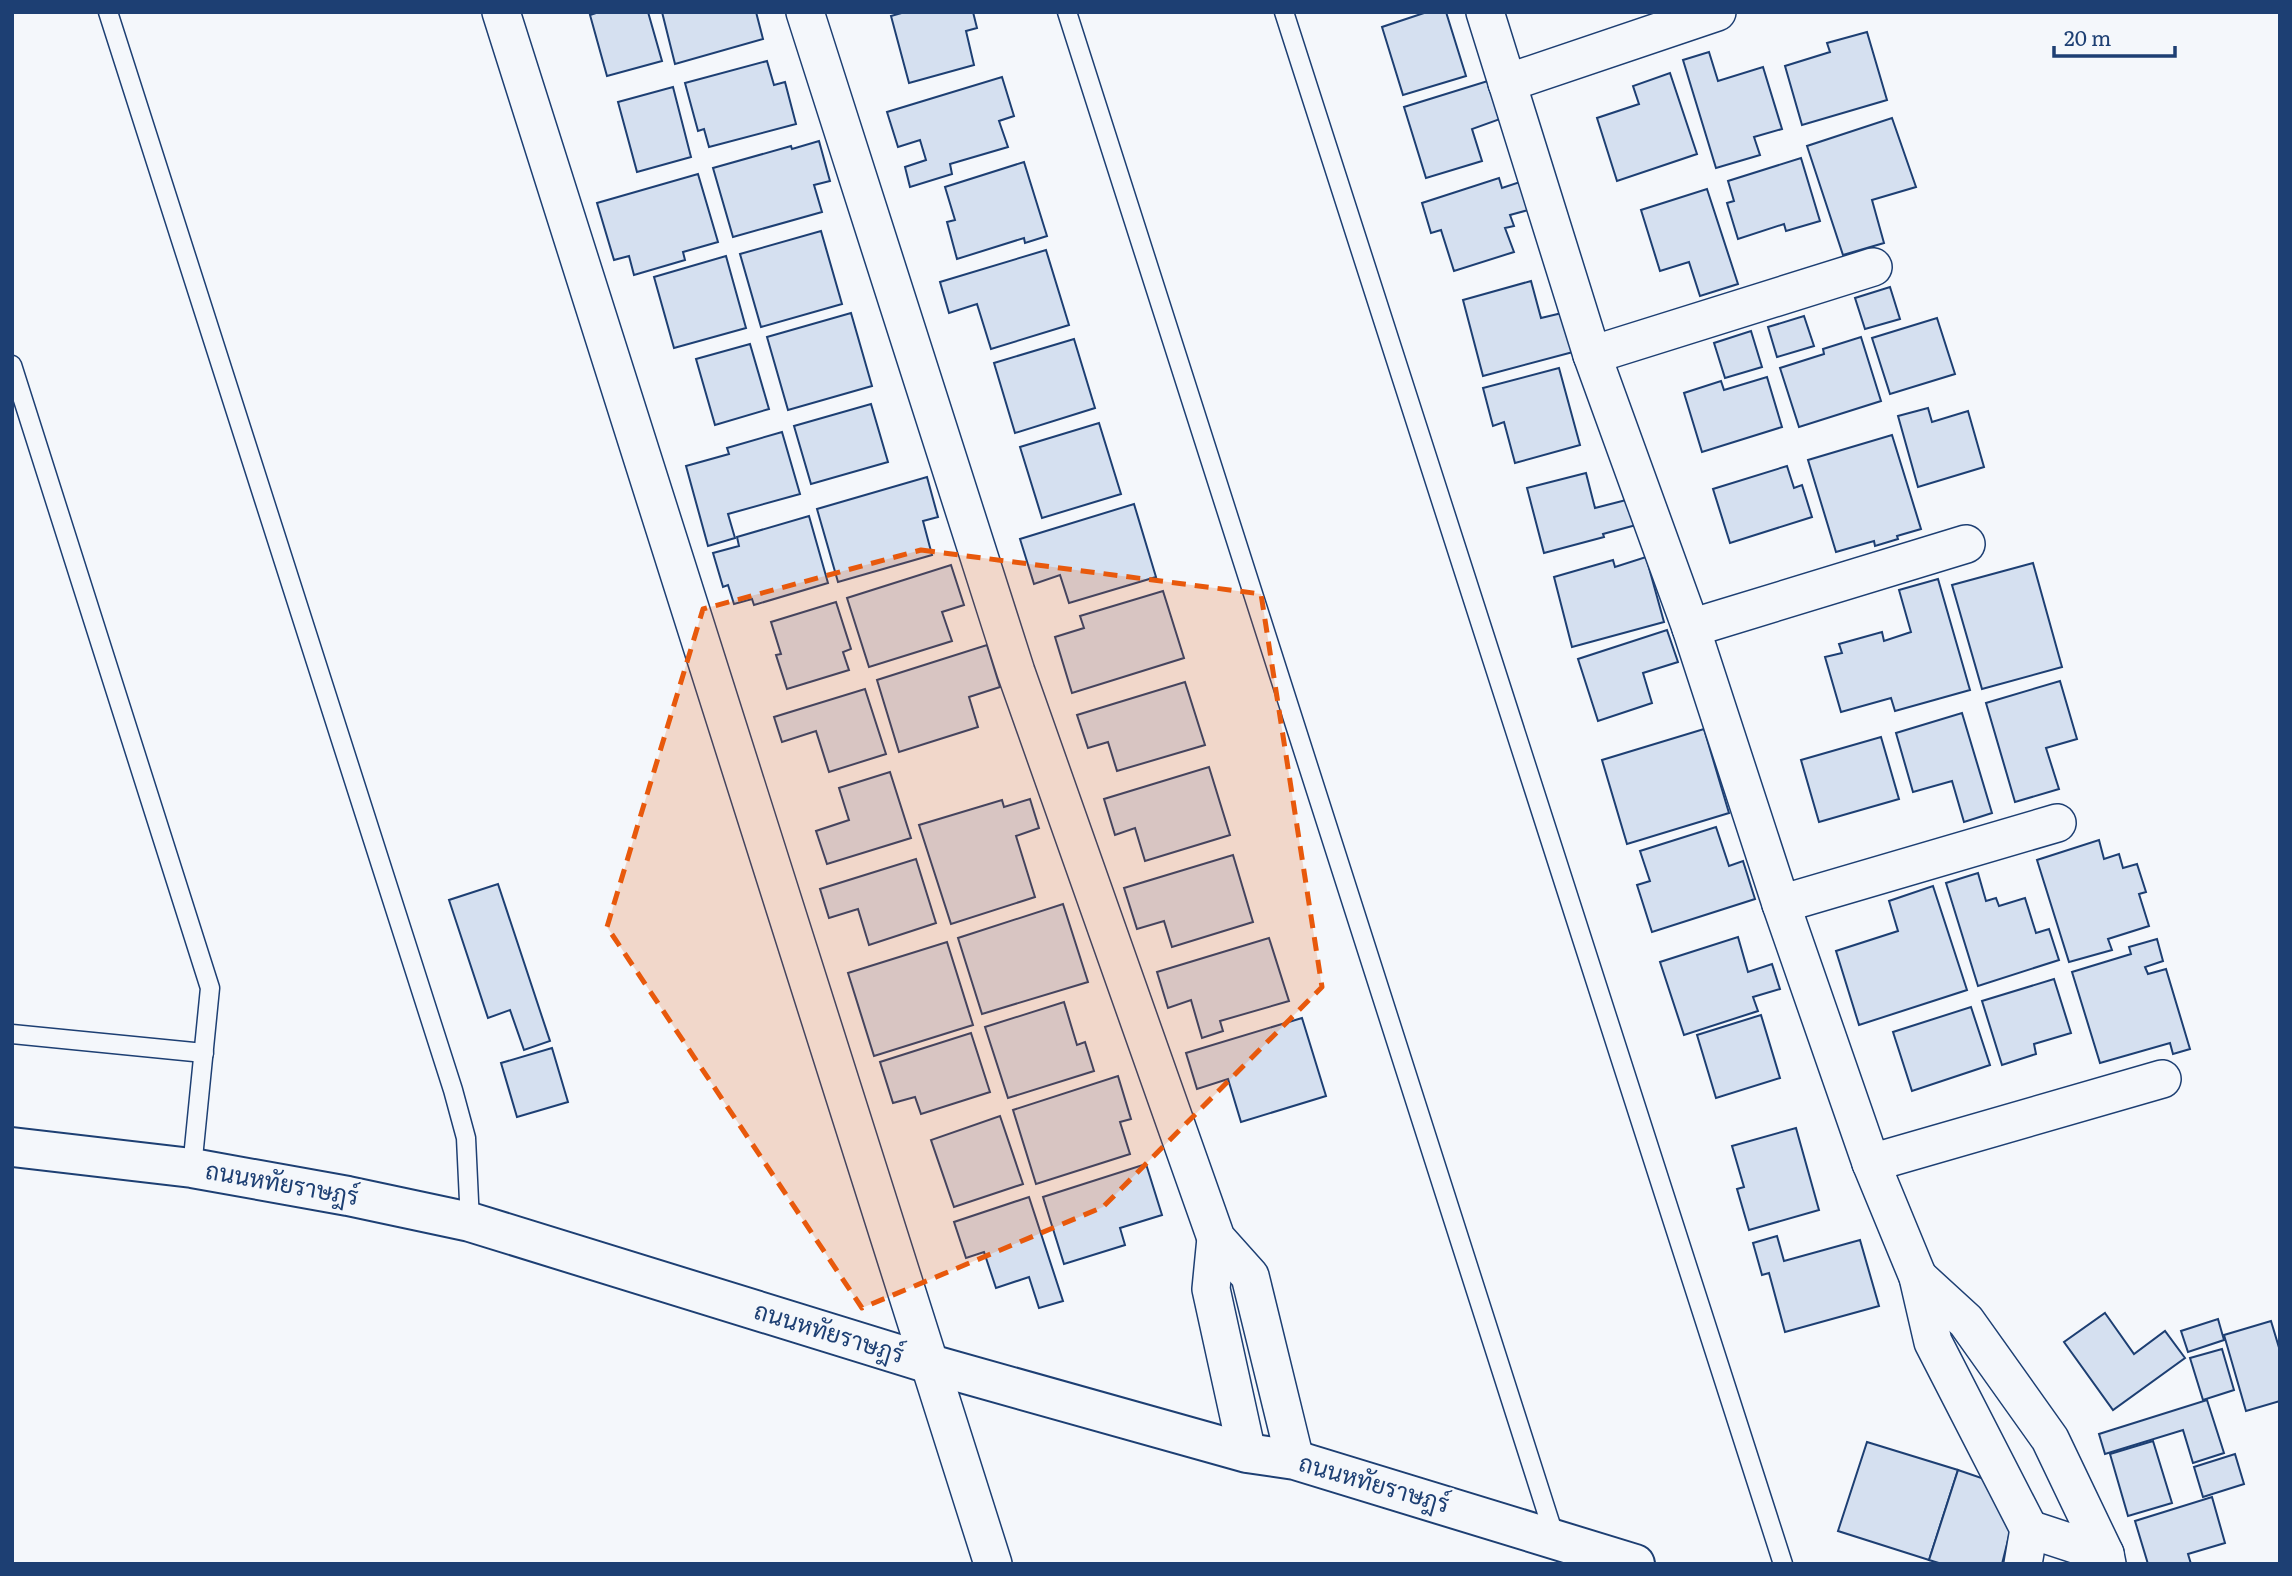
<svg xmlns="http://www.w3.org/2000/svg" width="2292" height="1576" font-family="Literata,Sarabun,serif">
  <rect width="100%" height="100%" fill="#f4f7fb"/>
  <g fill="#d5e0f0" stroke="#1d3f73" stroke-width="2">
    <polygon points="599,12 648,12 662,61 607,76 590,15"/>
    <polygon points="662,12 756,12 763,39 675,64"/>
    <polygon points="905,12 973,12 977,28 966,31 974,65 909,83 891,16"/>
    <polygon points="1427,12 1446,12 1466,76 1403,95 1382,27"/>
    <polygon points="1867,32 1887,100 1802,125 1785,66 1830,52 1827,43"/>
    <polygon points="1709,52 1718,81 1763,67 1782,129 1754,137 1760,155 1716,168 1683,60"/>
    <polygon points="767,61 774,85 785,82 796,124 709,147 704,129 698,131 685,83"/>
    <polygon points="1670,73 1697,154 1617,181 1597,118 1639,104 1633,86"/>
    <polygon points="1002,77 1014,116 999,121 1008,147 950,164 952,174 910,187 905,167 926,160 920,140 898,147 887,112"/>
    <polygon points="1491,80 1503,118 1472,129 1482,161 1426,178 1404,107"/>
    <polygon points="673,87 691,157 637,172 618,102"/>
    <polygon points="1892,118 1916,187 1872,200 1884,243 1843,255 1807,146"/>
    <polygon points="819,141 830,181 814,185 822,212 733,237 713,168 791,146 792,149"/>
    <polygon points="1801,158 1820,221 1786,231 1784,224 1738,239 1727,203 1734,201 1728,181"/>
    <polygon points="1024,162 1047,236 1025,243 1024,238 957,259 947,222 955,220 945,187"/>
    <polygon points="698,174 718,242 683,252 685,260 634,275 629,256 614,260 597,203"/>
    <polygon points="1499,178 1502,188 1523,181 1532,209 1510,215 1514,226 1505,228 1514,252 1454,271 1441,230 1431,233 1422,203"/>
    <polygon points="1707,189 1738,284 1700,296 1689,262 1660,271 1641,210"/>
    <polygon points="821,231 842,304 761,327 740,254"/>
    <polygon points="1046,250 1069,325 991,349 977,304 949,313 940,282"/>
    <polygon points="726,256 746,328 674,348 654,277"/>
    <polygon points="1531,281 1541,318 1562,313 1573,352 1483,376 1463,300"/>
    <polygon points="1890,287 1900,319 1865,329 1855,298"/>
    <polygon points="851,313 872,386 788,410 767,337"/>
    <polygon points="1804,316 1814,346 1777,357 1768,327"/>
    <polygon points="1937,318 1955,374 1890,394 1872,338"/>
    <polygon points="1751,331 1762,367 1725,378 1714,343"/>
    <polygon points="1861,337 1881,401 1799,427 1780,368 1824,354 1823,349"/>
    <polygon points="1074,339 1095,408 1015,433 994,363"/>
    <polygon points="750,344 769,409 715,425 696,359"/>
    <polygon points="1559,368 1580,445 1515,463 1504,422 1493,426 1483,388"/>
    <polygon points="1767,377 1782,427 1702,452 1684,393 1721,381 1724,390"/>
    <polygon points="871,404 888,462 811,484 794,426"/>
    <polygon points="1928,408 1932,422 1968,411 1984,467 1918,487 1898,416"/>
    <polygon points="1099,423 1121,494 1042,518 1020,447"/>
    <polygon points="782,432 800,494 728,514 735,538 708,546 686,466 729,454 727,448"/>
    <polygon points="1892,435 1921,529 1897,536 1898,539 1875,546 1874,541 1836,552 1808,460"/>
    <polygon points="1787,466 1794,488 1802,485 1812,517 1730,543 1713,489"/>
    <polygon points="1586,473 1595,508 1630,499 1636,525 1603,534 1604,537 1544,553 1527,488"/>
    <polygon points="927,477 938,517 923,521 932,555 838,582 817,509"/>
    <polygon points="1134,504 1156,577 1069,603 1060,575 1034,584 1020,539"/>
    <polygon points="809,516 828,583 754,605 752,599 734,604 728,585 723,587 713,553 739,546 737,537"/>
    <polygon points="1646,557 1664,622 1572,647 1554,577 1613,560 1615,567"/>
    <polygon points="2033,563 2062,667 1982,689 1952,585"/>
    <polygon points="951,565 964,605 942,612 952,641 869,667 847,598"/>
    <polygon points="1938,579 1970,690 1895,711 1891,698 1841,712 1825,657 1842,653 1839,644 1882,632 1884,641 1911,632 1899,590"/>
    <polygon points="1163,591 1184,658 1072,693 1055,637 1084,628 1080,616"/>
    <polygon points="836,602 851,649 843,652 849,670 787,689 776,655 781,654 771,622"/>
    <polygon points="1667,630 1678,662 1643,673 1652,703 1598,721 1578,659"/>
    <polygon points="987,645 1000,687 969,697 978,727 899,752 877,680"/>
    <polygon points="2060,681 2077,739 2046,748 2059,789 2015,802 1986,703"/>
    <polygon points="1185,682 1205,745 1117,771 1108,742 1088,748 1077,715"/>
    <polygon points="865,689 886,754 829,772 816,731 782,742 774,717"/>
    <polygon points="1962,713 1992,813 1964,822 1952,781 1913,792 1896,733"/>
    <polygon points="1704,729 1729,813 1627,844 1602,760"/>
    <polygon points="1881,737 1899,799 1819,822 1801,760"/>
    <polygon points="1209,767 1230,835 1145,861 1135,828 1115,835 1104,799"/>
    <polygon points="890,772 911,838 827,864 816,831 849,820 839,788"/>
    <polygon points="1030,799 1039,828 1016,836 1035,897 951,924 919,825 1002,800 1004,807"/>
    <polygon points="1716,827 1729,866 1743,861 1755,899 1652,932 1637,885 1650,881 1640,851"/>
    <polygon points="2099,840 2104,859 2119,854 2123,868 2137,864 2146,892 2139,894 2149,926 2108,939 2112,950 2069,962 2037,860"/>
    <polygon points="1233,855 1253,922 1172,947 1164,921 1137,929 1124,888"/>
    <polygon points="916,859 936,923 869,945 858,909 829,918 820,889"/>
    <polygon points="1978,873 1986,901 1996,898 1999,906 2025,898 2036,933 2049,929 2059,960 1978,986 1946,883"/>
    <polygon points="498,884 550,1041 524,1050 510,1010 488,1018 449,900"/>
    <polygon points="1933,886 1967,990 1859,1025 1836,951 1898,931 1889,901"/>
    <polygon points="1063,904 1088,982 982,1014 958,938"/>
    <polygon points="1738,937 1748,972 1772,964 1780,989 1753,997 1758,1011 1684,1035 1660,962"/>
    <polygon points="1269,938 1289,1001 1220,1021 1223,1031 1202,1038 1191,1000 1168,1008 1157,972"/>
    <polygon points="2157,939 2163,961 2145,967 2148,974 2166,969 2190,1049 2173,1054 2170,1043 2100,1063 2072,972 2131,954 2129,947"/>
    <polygon points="947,942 973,1025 874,1056 848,973"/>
    <polygon points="2054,979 2071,1033 2034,1044 2036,1054 2002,1065 1982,1001"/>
    <polygon points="1064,1002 1077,1045 1085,1042 1094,1071 1008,1098 985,1027"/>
    <polygon points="1971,1007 1990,1065 1912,1091 1893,1032"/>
    <polygon points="1761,1015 1780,1078 1716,1098 1697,1035"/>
    <polygon points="1302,1018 1326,1096 1241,1122 1228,1079 1197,1089 1186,1053"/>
    <polygon points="971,1033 990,1092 921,1114 915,1097 893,1103 880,1062"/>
    <polygon points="552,1048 568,1102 517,1117 501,1063"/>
    <polygon points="1118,1076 1131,1119 1120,1122 1130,1154 1036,1184 1013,1110"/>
    <polygon points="1000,1116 1023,1184 954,1207 931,1140"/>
    <polygon points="1796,1128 1819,1210 1749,1230 1737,1189 1744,1187 1732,1146"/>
    <polygon points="1146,1164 1162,1215 1120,1228 1125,1245 1064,1264 1043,1197"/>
    <polygon points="1029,1197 1063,1301 1039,1308 1029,1277 996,1288 984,1252 966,1258 954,1222"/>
    <polygon points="1777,1236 1784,1261 1860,1240 1879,1306 1785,1332 1769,1273 1762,1275 1753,1243"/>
    <polygon points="2105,1313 2134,1354 2165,1331 2185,1358 2113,1410 2064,1342"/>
    <polygon points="2218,1319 2224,1340 2188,1352 2181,1331"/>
    <polygon points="2271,1321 2280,1351 2280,1401 2246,1411 2224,1335"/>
    <polygon points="2222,1349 2234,1390 2203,1400 2190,1358"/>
    <polygon points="2207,1400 2224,1453 2193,1463 2183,1430 2105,1454 2099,1434"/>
    <polygon points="2153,1441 2172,1503 2128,1516 2110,1454"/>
    <polygon points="1867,1442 1958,1470 1929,1560 1838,1531"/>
    <polygon points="2235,1454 2244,1484 2203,1497 2194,1467"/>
    <polygon points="1958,1470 1999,1484 2014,1516 2002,1564 1942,1564 1929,1560"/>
    <polygon points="2212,1497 2225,1543 2188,1554 2191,1564 2148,1564 2135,1521"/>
  </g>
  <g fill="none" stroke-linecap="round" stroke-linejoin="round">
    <g stroke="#1d3f73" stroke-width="21">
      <g id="service">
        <polyline points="108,12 453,1090 466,1138 470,1222"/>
        <polyline points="1067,12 1555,1538"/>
        <polyline points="1284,12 1783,1564"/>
        <polyline points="12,365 210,988 192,1168"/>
        <polyline points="12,1034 204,1053"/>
      </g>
    </g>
    <g stroke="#1d3f73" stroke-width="40">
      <g id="minor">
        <polyline points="501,12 993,1564"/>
        <polyline points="805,12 1016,672 1216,1238 1250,1276 1295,1460"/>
        <polyline points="1485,12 1592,355 1691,628 1781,904 1871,1163 1918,1277 1933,1342 2029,1529 2023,1564"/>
        <polyline points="1507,83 1717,12"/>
        <polyline points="1592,355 1873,267"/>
        <polyline points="1691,628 1966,544"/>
        <polyline points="1781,904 2057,823"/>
        <polyline points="1871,1163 2162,1079"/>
        <polyline points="1216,1238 1211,1289 1247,1453"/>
        <polyline points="1918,1277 1966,1321 2050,1439 2105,1554 2107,1564"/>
        <polyline points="2029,1529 2105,1554"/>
      </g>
    </g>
    <g stroke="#1d3f73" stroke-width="42">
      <polyline id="secondary" points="12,1147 192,1168 348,1196 470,1222 930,1364 1247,1453 1295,1460 1635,1564"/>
    </g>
    <use href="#service" stroke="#f4f7fb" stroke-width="18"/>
    <use href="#minor" stroke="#f4f7fb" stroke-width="37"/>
    <use href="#secondary" stroke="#f4f7fb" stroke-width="38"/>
  </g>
  <path fill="#e8590c" fill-opacity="0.2" stroke="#e8590c" stroke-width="5" stroke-dasharray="14 9" stroke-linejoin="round" d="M921 550 1261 594 1322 987 1103 1207 862 1308 607 927 703 609Z"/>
  <g text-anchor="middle" stroke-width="5" stroke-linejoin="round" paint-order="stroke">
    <g font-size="24" fill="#1d3f73" stroke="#f4f7fb">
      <text transform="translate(282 1184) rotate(10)" y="8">ถนนหทัยราษฎร์</text>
      <text transform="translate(829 1333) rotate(17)" y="8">ถนนหทัยราษฎร์</text>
      <text transform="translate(1374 1484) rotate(16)" y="8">ถนนหทัยราษฎร์</text>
    </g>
  </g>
  <rect width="2292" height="1576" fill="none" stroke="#1d3f73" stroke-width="28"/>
  <path d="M2054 46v10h121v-10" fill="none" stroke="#1d3f73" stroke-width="3.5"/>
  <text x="2064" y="46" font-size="21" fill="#1d3f73" stroke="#f4f7fb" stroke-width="5" paint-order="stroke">20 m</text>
</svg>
